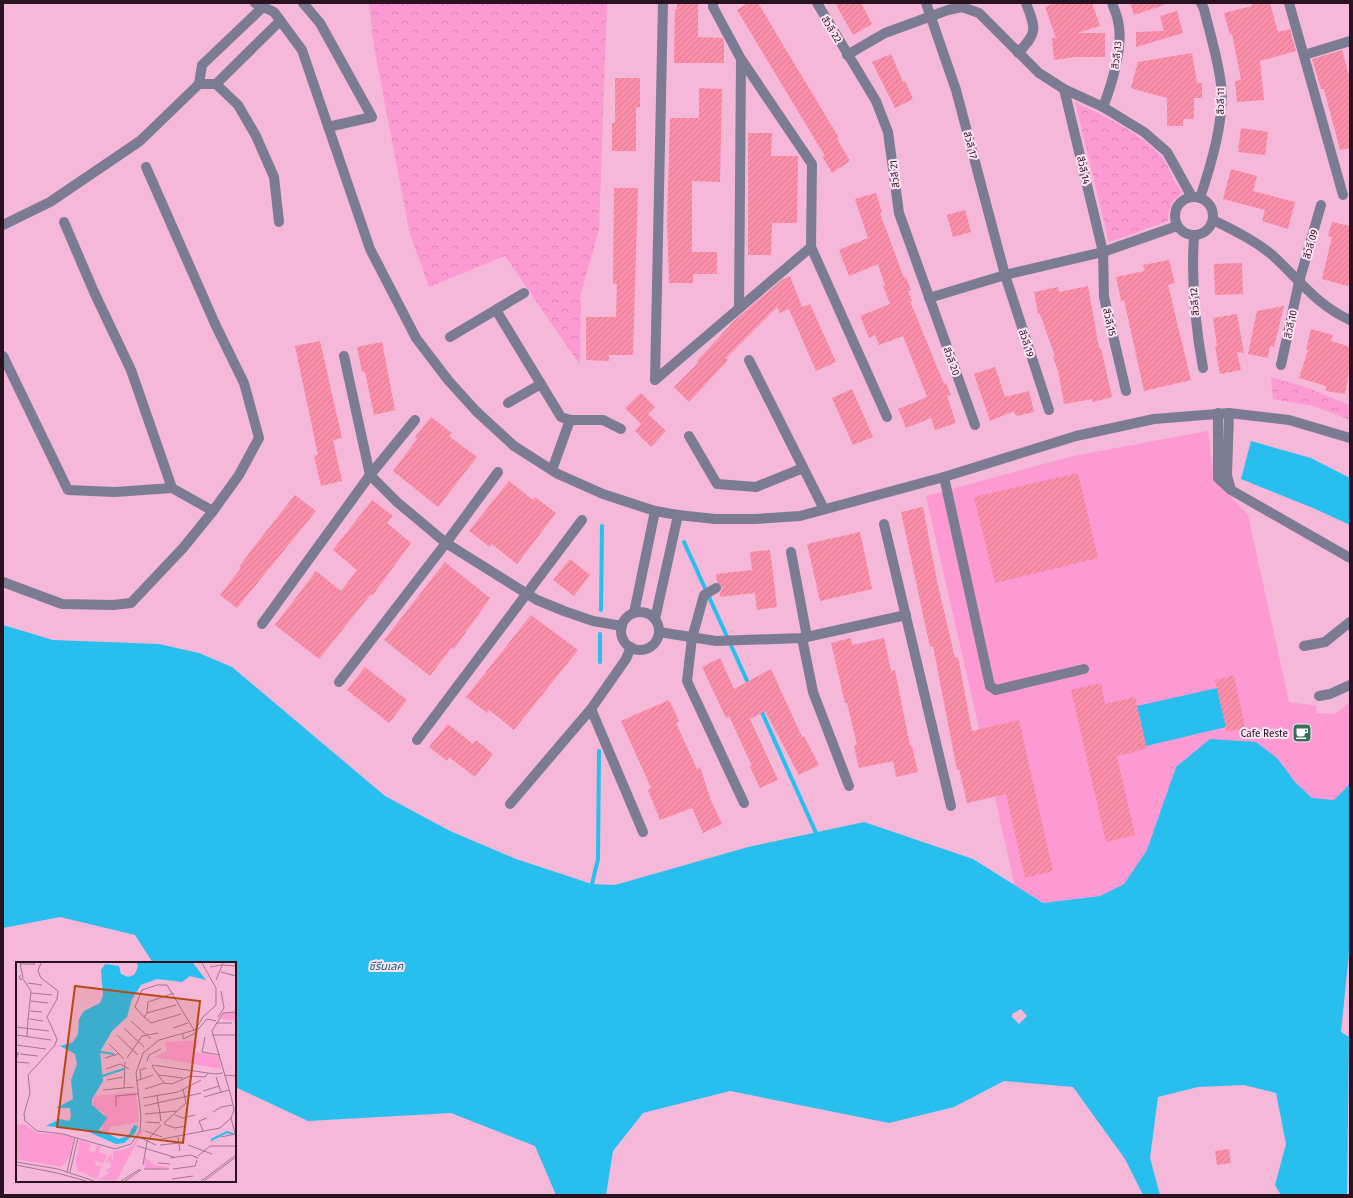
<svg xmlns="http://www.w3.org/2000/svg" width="1353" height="1198" font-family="'Fira Sans','Noto Sans Thai',sans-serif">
  <defs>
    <pattern id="forest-crowns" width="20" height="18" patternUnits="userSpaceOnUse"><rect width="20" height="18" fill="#fd9ad3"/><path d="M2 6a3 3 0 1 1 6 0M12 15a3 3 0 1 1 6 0" fill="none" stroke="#d984b5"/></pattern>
    <pattern id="building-hatch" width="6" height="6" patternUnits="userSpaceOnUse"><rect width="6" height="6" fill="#fb8ea9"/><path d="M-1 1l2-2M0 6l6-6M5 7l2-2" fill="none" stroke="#d77991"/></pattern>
  </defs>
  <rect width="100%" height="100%" fill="#f5b8d9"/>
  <polygon fill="#fd9ad3" points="1208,431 1214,479 1248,515 1289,702 1317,706 1316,713 1335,714 1350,702 1350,784 1334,800 1312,798 1295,782 1176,767 1147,850 1124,884 1100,896 1043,903 1015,886 926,496 1073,456"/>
  <g fill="url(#forest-crowns)">
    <polygon points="369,3 607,3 599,229 581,294 580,365 505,256 429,287 410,234 374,47"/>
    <path d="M1075 102C1104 116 1139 132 1161 156 1169 165 1175 187 1183 192 1172 200 1168 208 1168 221L1109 242Z"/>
    <polygon points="1271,377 1305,387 1350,405 1350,420 1313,406 1273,399"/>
  </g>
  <g fill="#28bfee" fill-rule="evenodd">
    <polygon points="1251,441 1311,458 1350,478 1350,525 1313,508 1241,479"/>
    <path d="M3 625 53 640 159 644 199 653 232 667 385 796 450 831 516 859 592 884 615 885 748 847 864 822 973 859 1043 903 1100 896 1124 884 1147 850 1176 767 1210 739 1256 742 1277 758 1295 782 1312 798 1334 800 1350 784V943L1341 1032 1349 1037 1347 1195H1281L1275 1185 1286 1144 1276 1093 1244 1085 1198 1087 1158 1097 1150 1158 1160 1195H1143L1125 1159 1073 1087 1004 1081 954 1107 889 1123 730 1091 643 1113 613 1151 606 1195H556L535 1146 451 1113 308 1121 235 1087V963H153L135 935 60 917 3 928ZM1021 1009 1027 1016 1019 1024 1012 1017V1014Z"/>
    <polygon points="1217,688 1226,727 1146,746 1137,706"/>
  </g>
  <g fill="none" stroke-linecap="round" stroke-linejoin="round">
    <g stroke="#28bfee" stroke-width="4">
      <polyline points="684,542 749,685"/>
      <polyline points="601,610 602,526"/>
      <polyline points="600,662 600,634"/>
      <polyline points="760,708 816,833"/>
      <polyline points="592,884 598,859 599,751"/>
    </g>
  </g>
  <g fill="url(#building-hatch)">
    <polygon points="677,3 698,3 698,37 722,38 724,41 724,63 674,63 675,9 677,9"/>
    <polygon points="748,3 758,3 839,138 837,139 850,161 832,173 822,156 825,156 737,10"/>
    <polygon points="835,3 861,3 872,24 853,35"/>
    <polygon points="1055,3 1092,3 1100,26 1077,33 1105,33 1105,57 1076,57 1054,60 1052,38 1056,38 1045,7"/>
    <polygon points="1130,3 1164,3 1164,5 1134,15"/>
    <polygon points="1251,3 1270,3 1278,32 1290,29 1296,51 1260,61 1264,100 1237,102 1235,81 1241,80 1232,34 1230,35 1224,13 1252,6"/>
    <polygon points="1177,11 1183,33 1136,47 1136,32 1164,31 1160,16"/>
    <polygon points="1342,50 1350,79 1350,148 1340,150 1324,89 1321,89 1312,59"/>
    <polygon points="1192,53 1197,83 1202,83 1202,98 1194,98 1194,119 1183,119 1183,126 1167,126 1167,98 1131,88 1138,62"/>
    <polygon points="891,54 903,82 905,81 913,99 895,108 872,62"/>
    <polygon points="615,78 640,78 640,107 636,107 636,151 612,151 612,123 615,123"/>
    <polygon points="699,88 722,89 720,182 692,181 692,252 717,252 717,274 693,274 693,283 669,283 667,220 670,118 699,118"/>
    <polygon points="1241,128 1268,132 1265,155 1238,152"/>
    <polygon points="748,133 772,133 771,156 798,156 797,223 772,223 771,255 748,255"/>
    <polygon points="1231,169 1257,176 1253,191 1295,202 1288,229 1262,221 1265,210 1223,199"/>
    <polygon points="614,188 638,188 633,355 609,355 609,361 586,360 586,317 616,317 617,284 613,284"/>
    <polygon points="876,193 882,212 880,213 904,278 906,277 911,290 908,291 912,301 910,301 944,384 946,383 951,395 947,396 956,423 935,430 931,418 906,428 898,409 927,397 903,336 879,345 875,335 869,338 860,316 890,304 883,286 885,286 878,264 849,276 839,250 868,238 855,199"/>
    <polygon points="965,210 971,232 953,237 947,215"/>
    <polygon points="1332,222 1350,226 1350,278 1348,286 1322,279 1332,237 1328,236"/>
    <polygon points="1169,260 1175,283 1168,285 1191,380 1144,391 1124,300 1121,301 1116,277 1145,271 1143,265"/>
    <polygon points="1242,263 1243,294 1215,295 1214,264"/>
    <polygon points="790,276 802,307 810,304 836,362 816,371 789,309 780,313 777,307 726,358 728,360 689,402 674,387 699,362 697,361 734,321 783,279"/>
    <polygon points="1088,286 1099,348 1101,348 1112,397 1093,402 1092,399 1064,404 1058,371 1053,357 1055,356 1040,314 1038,314 1034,292 1058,287 1059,292"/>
    <polygon points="1284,306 1274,347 1270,346 1268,358 1248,354 1257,311"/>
    <polygon points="1237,314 1244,353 1237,352 1241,370 1220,374 1215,346 1217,346 1213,318"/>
    <polygon points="1311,329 1333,335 1331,341 1350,347 1350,366 1345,394 1326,391 1326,386 1299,378 1308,350 1306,349"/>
    <polygon points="320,341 342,438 333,440 342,481 321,486 314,456 318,455 295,346"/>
    <polygon points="382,342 395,410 374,415 365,372 362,372 357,347"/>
    <polygon points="995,367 1005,397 1029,391 1034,412 1016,416 1014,411 990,421 974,374"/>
    <polygon points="852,389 873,437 853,445 832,398"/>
    <polygon points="641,393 655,407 648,414 666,431 651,447 635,431 641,424 625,408"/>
    <polygon points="431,417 452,433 449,436 477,457 438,507 393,471 417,439 415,437"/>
    <polygon points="1078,473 1098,558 995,583 974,497"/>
    <polygon points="509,481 533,500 535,497 556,513 517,564 492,544 490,547 469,531"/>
    <polygon points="295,495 316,511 237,608 220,595 241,568 239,567 256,544"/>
    <polygon points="372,500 393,516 387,523 411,543 372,596 371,594 319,659 275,625 316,571 341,591 357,570 333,550"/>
    <polygon points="923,507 937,581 955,658 958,657 972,731 1019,720 1053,871 1025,878 1006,794 967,803 959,769 957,770 933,646 930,647 901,512"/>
    <polygon points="860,532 872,589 820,601 807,544"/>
    <polygon points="770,550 777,607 757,610 755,593 719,597 722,588 717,582 716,574 752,570 750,552"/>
    <polygon points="570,559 590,575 574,596 553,580"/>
    <polygon points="445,562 490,598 454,649 452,647 430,676 384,640"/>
    <polygon points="531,615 578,650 514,730 489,710 487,713 466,697"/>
    <polygon points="851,638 852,645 884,638 891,671 895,670 910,746 912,746 918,772 896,777 893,761 859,768 854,746 857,745 847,703 845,703 831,643"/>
    <polygon points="720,658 734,689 771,669 802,737 804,736 819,765 799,775 765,711 750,719 778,780 760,788 750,767 752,766 729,716 726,718 702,667"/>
    <polygon points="365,667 407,700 389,723 347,690"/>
    <polygon points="1234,675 1245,728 1227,732 1215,680"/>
    <polygon points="1101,683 1105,704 1135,697 1147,749 1117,756 1135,835 1106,842 1071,690"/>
    <polygon points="669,700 679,721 676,723 697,769 700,767 710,798 722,824 703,833 692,808 660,820 648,790 651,788 621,721"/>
    <polygon points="448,724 473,744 476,740 493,754 475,777 449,757 447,761 429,747"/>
    <polygon points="1229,1149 1231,1163 1217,1165 1215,1151"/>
  </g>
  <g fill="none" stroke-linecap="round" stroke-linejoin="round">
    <g stroke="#7b7c94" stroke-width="10">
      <polyline points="255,3 274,12 302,50 370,249 416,338 448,380 476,411 514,446 558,474 603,494 655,511 678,515 715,519 755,519 800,516 944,477 1076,436 1154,419 1229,413 1289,420 1350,438"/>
      <polyline points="303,3 320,23 372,117 328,127"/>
      <polyline points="713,3 713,7 741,59 812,164 811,247 887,417"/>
      <polyline points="817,3 876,101 888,132 899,213 975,425"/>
      <polyline points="926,3 956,90 1005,275 1049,410"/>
      <polyline points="1289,3 1343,195"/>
      <path d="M1018 53C1038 32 1036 29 1026 3"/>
      <polyline points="847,55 885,33 948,10 962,7 979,13 1039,73 1064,89 1103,107 1144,132 1167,152 1192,197"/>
      <polyline points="1304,55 1350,41"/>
      <polyline points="199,84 216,84 280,21"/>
      <polyline points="216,84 238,105 256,136 274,177 279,222"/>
      <polyline points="1064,89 1103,252 1104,297 1126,391"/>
      <path d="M1103 107C1112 84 1124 45 1118 21 1117 15 1114 9 1112 3"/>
      <polyline points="146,167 216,326 244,383 259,438 239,475 213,511"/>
      <circle cx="1194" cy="216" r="19"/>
      <path d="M1200 198C1211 165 1225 119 1221 84 1218 59 1210 34 1204 9L1201 3"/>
      <path d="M1213 220C1233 230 1254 240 1271 254 1298 278 1316 305 1350 320"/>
      <polyline points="3,225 50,202 140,141 199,84 202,65 263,7"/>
      <path d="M1194 236C1191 281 1195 324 1203 368"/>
      <polyline points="929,298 1005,275 1103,252 1177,226"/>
      <polyline points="739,308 741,60"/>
      <polyline points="496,310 561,417 570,420 603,420 621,429"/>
      <polyline points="450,337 524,293"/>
      <polyline points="3,356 68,490 115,492 172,488"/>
      <polyline points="344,356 370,475 397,502 446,543 537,600 564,611 593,621 622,626"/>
      <polyline points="749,360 824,509"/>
      <polyline points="1281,365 1299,282 1321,205"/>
      <polyline points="655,380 663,3"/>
      <polyline points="655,380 811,247"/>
      <polyline points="508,403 541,384"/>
      <polyline points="1218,413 1218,478 1231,490 1350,558"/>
      <polyline points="1229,413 1227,475 1231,490"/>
      <polyline points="689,436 717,484 756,487 803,468"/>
      <polyline points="552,470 570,420"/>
      <polyline points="944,477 990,686 996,690 1084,669"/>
      <polyline points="884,524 951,806"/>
      <polyline points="791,552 807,637"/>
      <polyline points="3,582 62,604 113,605 131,603 183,548 213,511 172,488 131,370 94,292 64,222"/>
      <polyline points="716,588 704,595 692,638 687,681 744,803"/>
      <circle cx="640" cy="631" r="19"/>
      <polyline points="634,613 655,511"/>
      <polyline points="655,619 678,515"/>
      <polyline points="262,624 370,475 415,420"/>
      <polyline points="659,632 716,641 802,638 906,615"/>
      <polyline points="802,638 813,692 849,786"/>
      <polyline points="1304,646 1325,642 1350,622"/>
      <polyline points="339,682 446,543 498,472"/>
      <polyline points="1319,696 1330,694 1350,685"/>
      <polyline points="591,709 643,832"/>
      <polyline points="417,740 582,520"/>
      <polyline points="510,804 591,709 626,659 631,647"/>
    </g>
  </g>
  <defs>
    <g id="cafe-square" transform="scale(1)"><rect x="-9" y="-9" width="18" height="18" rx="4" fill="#38715a" stroke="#ffe5f3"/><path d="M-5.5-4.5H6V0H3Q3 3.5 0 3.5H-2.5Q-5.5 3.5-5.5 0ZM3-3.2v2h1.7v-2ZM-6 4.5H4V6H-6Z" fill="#fff"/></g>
  </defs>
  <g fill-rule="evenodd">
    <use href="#cafe-square" x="1302" y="733"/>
  </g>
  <g text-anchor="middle" stroke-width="4" stroke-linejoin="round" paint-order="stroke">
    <g font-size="10" fill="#28121f" stroke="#ffe5f3">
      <text transform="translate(832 29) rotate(59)" y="4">สีวลี 22</text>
      <text transform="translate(1116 55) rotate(-83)" y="4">สีวลี 13</text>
      <text transform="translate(1220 101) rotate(-89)" y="4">สีวลี 11</text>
      <text transform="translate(971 145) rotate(75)" y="4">สีวลี 17</text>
      <text transform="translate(1084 170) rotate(77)" y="4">สีวลี 14</text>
      <text transform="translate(894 174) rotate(-96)" y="4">สีวลี 21</text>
      <text transform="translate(1310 244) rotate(-74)" y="4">สีวลี 09</text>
      <text transform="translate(1194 302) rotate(-94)" y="4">สีวลี 12</text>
      <text transform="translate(1110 322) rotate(77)" y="4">สีวลี 15</text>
      <text transform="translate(1290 324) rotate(-78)" y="4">สีวลี 10</text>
      <text transform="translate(1027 343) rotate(72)" y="4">สีวลี 19</text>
      <text transform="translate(952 361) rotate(70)" y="4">สีวลี 20</text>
    </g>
    <g font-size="10" fill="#28121f" stroke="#ffe5f3" text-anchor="end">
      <text x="1288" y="737">Cafe Reste</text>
    </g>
    <g font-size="11" font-style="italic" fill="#135f77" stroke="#ffe5f3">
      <text x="386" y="970">ซีรีนเลค</text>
    </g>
  </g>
  <g transform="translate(16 962)">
    <rect width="220" height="220" fill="#f5b8d9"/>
    <path d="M120 130 123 160 94 165 92 170 96 175 85 170 89 152 77 145 78 134ZM0 162 9 163 21 171 52 173 58 176 54 194 45 205 0 197Z" fill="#fd9ad3"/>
    <path d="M183 78 179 90 203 94 205 107 138 95 151 89 149 80ZM126 167H128L100 219 82 218 94 210 89 209 94 206 95 201 90 200 94 192 97 198V189L107 188 117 183ZM64 177 75 182 73 189 79 190 81 183 85 185 83 190 91 193 87 202 79 198 80 204 86 203 81 217 62 209 59 200ZM128 194 138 203 154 205 140 208 129 206Z" fill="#fd9ad3"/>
    <path d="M220 50V59L204 57 208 51Z" fill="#fd9ad3"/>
    <path d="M121 1H177L190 18 174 14 166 20 141 17 125 23 116 37 111 55 96 69 84 90 87 119 76 137V143L91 156 83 168 103 177 112 174 118 163 122 164 119 171 108 181 100 182 68 168 30 164 44 157 53 159 55 155 54 146H40L57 137 55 118 61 102 59 92 44 84 57 80 62 72 63 57 68 49 84 41 87 34 85 8 89 2 103 4 105 12 112 15 118 13 122 5Z" fill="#28bfee"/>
    <path fill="none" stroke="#28bfee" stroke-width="2" d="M84 90 98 92M86 114 108 107M195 178 211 170 217 172"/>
    <path fill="none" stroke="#a3768f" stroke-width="1" d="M4 1 7 15 5 18 3 15 5 13M25 1 22 9 25 16 42 29 41 37 31 55 41 77 39 83 12 113 14 131 8 152 9 159 21 169 47 172 99 187 115 182 124 169 125 155 120 111 127 91 143 78 179 68 187 55 200 43V26L186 1M4 2H19M194 5 205 3 220 4M205 10 220 14M7 17 15 29 12 58 13 55M200 18 207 1M12 21 26 23M15 31 36 33M15 39 32 41M160 43 131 51 128 55 119 45 126 28 141 23H151L178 68M14 49 26 50M131 51 132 40 158 31M128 55 135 61 165 52M202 55 208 46 205 29M14 57 27 59M115 59 135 77M200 61H216M0 65 33 69M108 66 128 85M157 66 172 61M167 72V77L178 72 191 57 200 59M0 73 35 78M101 73 122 93M196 73H220M11 74 12 58M189 75 186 90 204 93M93 82 108 97M0 83 30 87M4 92 22 94M89 96 102 92M111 96 126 74 142 71M0 99 2 90V93M131 99 133 93 145 87M0 100 13 101M136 103 199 112 207 111M136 104 148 121M90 107 104 102 113 107M142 113 167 116M208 113 220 114M200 115 205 130M125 117 124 108 130 106M91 118 107 115M120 119 137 113M108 126 109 100M129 127 148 121 156 122 174 114 189 115 192 111M87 128 118 125M187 129 203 124M141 133 145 159M188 135 213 128M127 136 162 130 185 118M100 144V134L122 132M128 144 185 131M197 150 205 145 216 143M129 152 161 149M159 153 167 156 179 153M215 156 220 175M130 160 144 161M148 161 170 141 167 127M148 162 159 166 170 164M129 169 146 175M187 169 183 159 191 156M162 175 164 189M205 175 219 172M125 176 140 183M146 177 204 166 215 156 218 148 215 134 196 69 207 51 220 50M144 183 163 181M172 183 196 192M121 184 158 195M182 194 194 184H220M154 196 175 193 182 196 179 195M0 200 42 207 78 219M142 201 154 202M0 203 41 211 70 219M127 203 131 179 145 163M128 207H153M157 207 179 204 181 198M51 210 59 175M54 210 62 176M156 217 177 214M105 219 124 207M109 219 125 208M185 219 220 193M188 219 220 195"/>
    <path fill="#b84711" fill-opacity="0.15" stroke="#b84711" stroke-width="2" d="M59 24 184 39 167 181 41 165Z"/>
    <rect width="220" height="220" fill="none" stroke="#28121f" stroke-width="2"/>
  </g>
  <rect width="1353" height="1198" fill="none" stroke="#28121f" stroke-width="8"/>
</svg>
